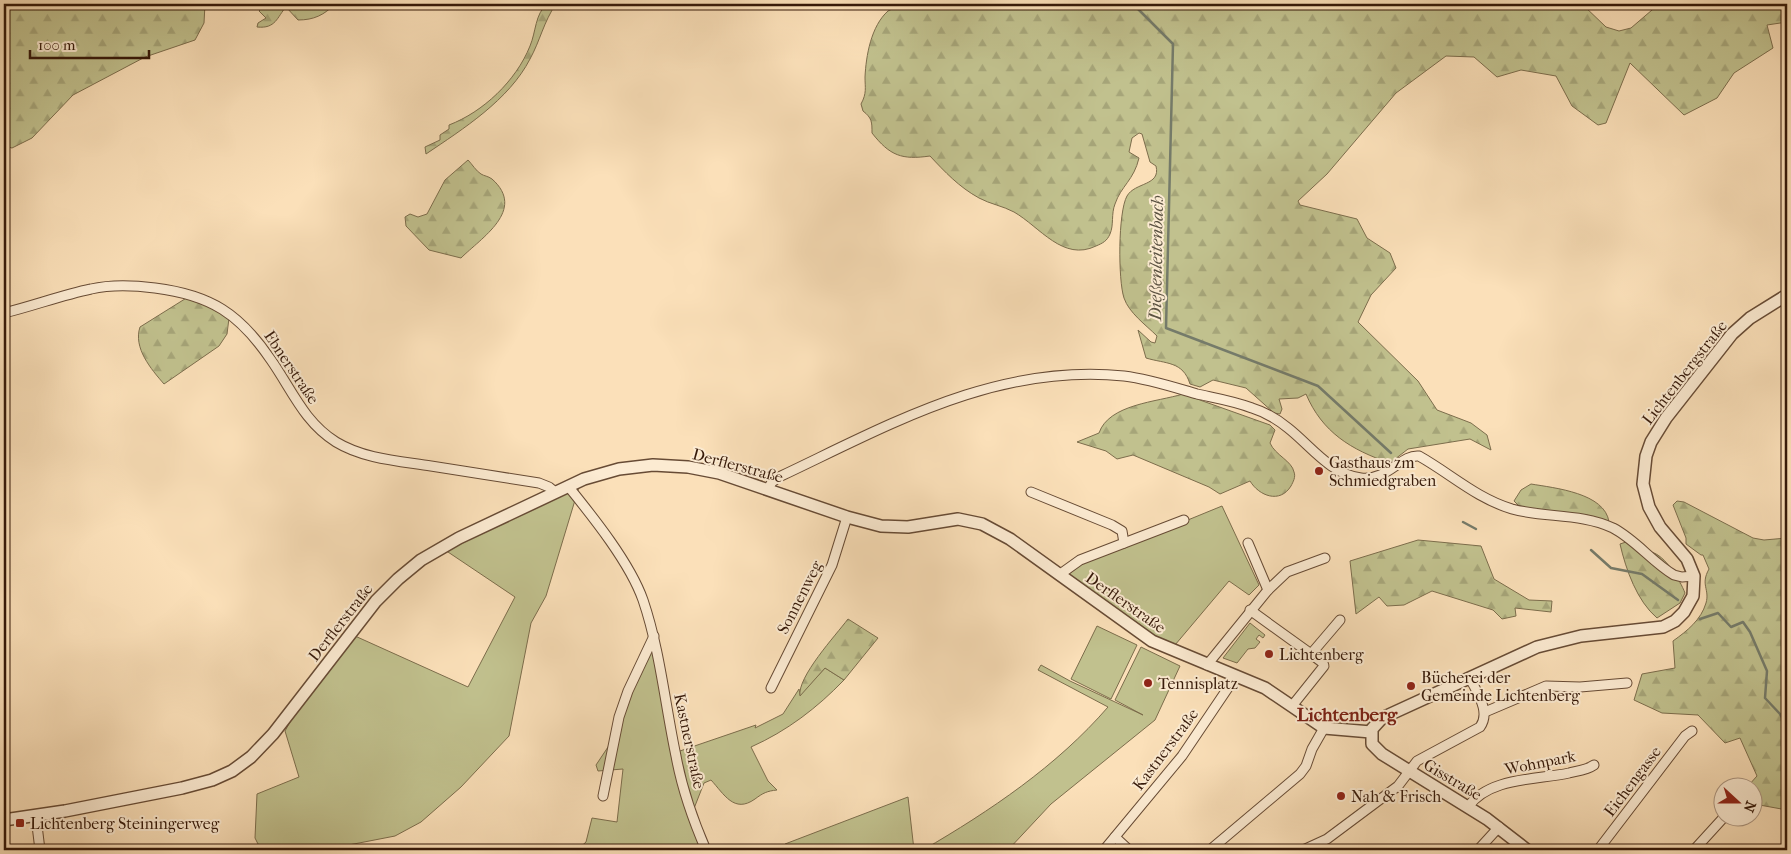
<svg xmlns="http://www.w3.org/2000/svg" width="1791" height="854" font-family="'IM FELL French Canon',serif">
  <defs>
    <pattern id="forest-firs" width="22" height="20" patternUnits="userSpaceOnUse" patternTransform="scale(1.25)"><rect width="22" height="20" fill="#c1c18e"/><path d="M5 1l3.5 6h-7zM16 11l3.5 6h-7z" fill="#a6a579"/></pattern>
  </defs>
  <rect width="100%" height="100%" fill="#fbe0b9"/>
  <filter id="stains"><feTurbulence type="fractalNoise" baseFrequency=".004" numOctaves="4"/><feColorMatrix values="0 0 0 0 .2 0 0 0 0 .09 0 0 0 0 .02 0 0 0 .5 -.17"/></filter>
  <radialGradient id="worn" r=".72"><stop offset=".6" stop-color="#630" stop-opacity="0"/><stop offset="1" stop-color="#630" stop-opacity=".3"/></radialGradient>
  <g fill="#c1c18e" stroke="#7c6d4c">
    <polygon points="579,487 546,596 531,623 509,736 461,787 421,822 395,836 323,850 267,850 258,844 255,838 257,794 299,777 285,731 295,713 355,636 468,687 515,597 445,550"/>
    <polygon points="1222,506 1259,585 1249,595 1229,581 1175,645 1145,633 1069,574 1083,563"/>
    <polygon points="1250,623 1265,635 1263,638 1259,635 1256,639 1260,642 1255,648 1248,649 1237,663 1223,658"/>
    <polygon points="1097,626 1137,645 1111,699 1071,679"/>
    <polygon points="652,638 702,850 577,850 586,842 592,818 617,822 623,769 598,771 596,765 612,741 645,645"/>
    <path d="M1141 647 1180 666 1155 720 1051 804 1008 850H923C990 811 1057 766 1108 707L1038 670 1041 665 1070 681 1143 715 1115 700Z"/>
    <path d="M825 668 844 680C817 708 787 731 751 747L768 781 777 790C767 791 763 793 755 799 734 814 724 794 711 780L704 783 693 811 677 752 756 725 755 728 783 714 799 689 800 695Z"/>
    <polygon points="908,797 914,850 779,850 785,844"/>
  </g>
  <g fill="url(#forest-firs)" stroke="#7c6d4c">
    <polygon points="4,4 205,4 204,23 195,40 145,57 73,95 32,138 12,148 4,146"/>
    <path d="M262 4H335C324 15 314 20 298 20L286 7C277 17 276 29 257 27L258 23 266 18 259 11 264 5Z"/>
    <path d="M547 4H556C544 21 540 41 530 59 509 100 463 129 426 154L425 147 440 140V135L449 129V125C483 112 516 81 530 46 536 32 535 14 547 4Z"/>
    <path d="M911 4H1582L1606 27 1619 31 1631 28 1659 4H1787V22L1767 25 1773 48 1734 73 1717 98 1684 115 1630 63 1606 123 1598 125 1572 106 1556 76 1521 70 1497 77 1474 57 1446 56 1396 93 1327 174 1298 201 1300 205 1357 219 1367 238 1390 253 1396 268 1371 295 1358 322 1418 381 1437 410 1471 423 1487 435 1491 450 1470 439 1408 449 1390 463C1351 450 1322 432 1306 394L1298 398 1279 399 1282 409 1280 414 1274 413 1246 388 1213 380 1200 387 1190 384C1183 361 1166 364 1146 358L1138 330 1151 342 1155 343 1157 336C1146 325 1129 313 1124 298 1118 280 1118 212 1127 196 1135 182 1161 186 1156 166L1150 162 1142 134 1139 133 1132 138 1129 152 1139 158C1134 180 1121 186 1115 204 1111 214 1114 225 1110 234 1107 241 1103 243 1096 246 1063 262 1040 227 1014 212 1003 206 990 204 979 198 959 187 945 172 930 156 902 160 890 156 872 133 872 122 872 118 863 111L861 104C867 93 865 88 865 77 866 56 871 26 888 11 894 7 904 5 911 4Z"/>
    <path d="M468 160C472 164 476 171 481 174 484 176 488 176 492 179 527 210 481 238 461 258L429 250 406 226 405 217 410 214 418 217 427 214 445 180Z"/>
    <path d="M188 297 197 300 229 318 227 334 219 346 164 384C151 369 133 348 140 327Z"/>
    <path d="M1183 394 1270 425 1275 430 1270 443C1275 455 1292 461 1294 472 1296 477 1293 482 1291 486 1280 504 1259 496 1250 481L1220 494 1209 487 1133 455 1117 459 1106 451 1077 442 1099 433C1109 404 1157 402 1183 394Z"/>
    <path d="M1531 484C1555 488 1605 493 1609 522L1520 507 1514 501 1521 490Z"/>
    <path d="M1677 501 1684 502 1753 538 1764 540 1787 538V810L1754 804V786H1748L1757 776 1740 738 1725 743 1698 715 1662 713 1634 700 1642 674 1675 668 1673 641C1687 631 1701 620 1706 603 1710 589 1700 585 1709 569L1703 555H1701L1686 544V538L1673 505Z"/>
    <polygon points="1418,540 1481,546 1494,579 1529,600 1552,601 1551,612 1515,608 1516,616 1502,619 1493,610 1432,591 1404,605 1387,606 1379,597 1356,614 1350,561"/>
    <path d="M1626 542 1638 552C1642 552 1647 551 1651 552 1665 555 1680 580 1685 593L1680 603 1657 618C1637 601 1626 570 1620 544Z"/>
    <path d="M848 619 878 638 844 680 825 668 800 696C797 677 836 635 848 619Z"/>
  </g>
  <g fill="none" stroke-linecap="round" stroke-linejoin="round">
    <g stroke="#757b6a" stroke-width="2.5">
      <polyline points="1133,4 1173,44 1166,328 1318,386 1391,453"/>
      <polyline points="1463,522 1476,529"/>
      <polyline points="1591,550 1611,568 1642,574 1678,600"/>
      <polyline points="1700,619 1718,613 1731,627 1743,622 1750,632 1767,671 1765,698 1780,714 1787,726"/>
    </g>
    <g stroke="#674b35" stroke-width="11">
      <g id="minor">
        <path d="M4 313C33 306 62 295 91 289 112 284 133 285 155 288 211 295 240 314 271 360 292 390 304 422 336 442 364 459 399 461 431 466 467 472 503 477 539 483L549 487 555 492"/>
        <path d="M568 486C593 517 630 563 643 600 660 650 665 704 676 756 682 789 693 820 706 850"/>
        <path d="M768 489 772 482 781 476C891 424 997 363 1124 376 1149 379 1173 387 1197 394 1215 398 1234 401 1252 408 1265 412 1277 419 1288 428 1311 446 1330 474 1361 478 1388 481 1401 454 1419 456 1451 474 1476 498 1512 509 1545 518 1581 513 1613 528 1636 540 1652 562 1674 575L1682 577 1694 576"/>
        <polyline points="1031,492 1112,525 1122,531 1124,543"/>
        <polyline points="1248,543 1268,590"/>
        <polyline points="1059,575 1080,560 1184,520"/>
        <polyline points="1250,610 1311,654 1340,620"/>
        <polyline points="1207,665 1268,590 1287,572 1325,558"/>
        <polyline points="771,688 832,565 847,517"/>
        <polyline points="1292,706 1324,666 1323,663 1311,654"/>
        <polyline points="1485,712 1546,686 1580,687 1627,683"/>
        <polyline points="603,796 619,717 628,691 654,636"/>
        <path d="M1468 807C1489 777 1537 780 1569 773 1577 771 1587 770 1594 765"/>
        <polyline points="36,817 40,850"/>
        <polyline points="1115,837 1129,850"/>
        <polyline points="1104,850 1182,756 1236,676"/>
        <polyline points="1210,850 1300,774 1306,766 1312,749 1324,728"/>
        <path d="M1303 850 1327 839 1398 786 1417 761 1480 727C1491 712 1477 693 1470 678"/>
        <polyline points="1478,850 1499,827"/>
        <polyline points="1598,850 1685,736 1692,731"/>
        <polyline points="1694,850 1725,816"/>
      </g>
    </g>
    <g stroke="#674b35" stroke-width="14">
      <g id="tertiary">
        <polyline points="4,820 65,811 182,788 212,780 232,771 251,757 273,734 376,601 398,579 421,560 459,538 584,479 619,469 653,465 688,467 719,473 847,517 881,526 908,527 958,519 982,524 1010,539 1152,641 1265,688 1324,728 1371,732"/>
        <polyline points="1527,850 1487,819 1382,754 1372,744 1372,729 1382,718 1537,647 1581,636 1663,627 1675,621 1684,612 1693,596 1694,576 1687,559 1660,527 1649,507 1643,484 1646,456 1651,442 1666,418 1732,334 1750,318 1787,295"/>
      </g>
    </g>
    <use href="#minor" stroke="#fcebd2" stroke-width="9"/>
    <use href="#tertiary" stroke="#fcebd2" stroke-width="11"/>
  </g>
  <g fill="#8f2418" stroke="#fcebd2" stroke-width="2">
    <circle cx="1319" cy="471" r="5"/>
    <circle cx="1269" cy="654" r="5"/>
    <circle cx="1148" cy="683" r="5"/>
    <circle cx="1411" cy="686" r="5"/>
    <circle cx="1341" cy="796" r="5"/>
    <rect x="15" y="818" width="10" height="10" rx="2.5"/>
  </g>
  <g text-anchor="middle" stroke-width="4" stroke-linejoin="round" paint-order="stroke">
    <g font-size="16" fill="#361909" stroke="#fcebd2">
      <text transform="translate(292 367) rotate(56)" y="6">Ebnerstraße</text>
      <text transform="translate(1684 372) rotate(-52)" y="6">Lichtenbergstraße</text>
      <text transform="translate(738 465) rotate(15)" y="6">Derflerstraße</text>
      <text transform="translate(799 597) rotate(-63)" y="6">Sonnenweg</text>
      <text transform="translate(1126 602) rotate(35)" y="6">Derflerstraße</text>
      <text transform="translate(340 622) rotate(-52)" y="6">Derflerstraße</text>
      <text transform="translate(690 741) rotate(78)" y="6">Kastnerstraße</text>
      <text transform="translate(1165 749) rotate(-53)" y="6">Kastnerstraße</text>
      <text transform="translate(1540 762) rotate(-11)" y="6">Wohnpark</text>
      <text transform="translate(1453 779) rotate(31)" y="6">Gisstraße</text>
      <text transform="translate(1632 781) rotate(-53)" y="6">Eichengasse</text>
    </g>
    <g font-size="16" fill="#361909" stroke="#fcebd2" text-anchor="start">
      <text x="1329" y="468">Gasthaus zm<tspan x="1329" dy="18">Schmiedgraben</tspan></text>
      <text x="1279" y="660">Lichtenberg</text>
      <text x="1421" y="683">Bücherei der<tspan x="1421" dy="18">Gemeinde Lichtenberg</tspan></text>
      <text x="1158" y="689">Tennisplatz</text>
      <text x="1351" y="802">Nah &amp; Frisch</text>
      <text x="30" y="829">Lichtenberg Steiningerweg</text>
    </g>
    <g font-size="18" font-style="italic" fill="#5b5242" stroke="#fcebd2">
      <text transform="translate(1156 258) rotate(-89)" y="6">Dießenleitenbach</text>
    </g>
    <g font-size="19" font-weight="bold" fill="#7a1f14" stroke="#fcebd2">
      <text x="1347" y="721">Lichtenberg</text>
    </g>
  </g>
  <rect width="1791" height="854" fill="none" stroke="#fbe0b9" stroke-width="20"/>
  <rect x="5" y="5" width="1781" height="844" fill="none" stroke="#361909" stroke-width="2.5"/>
  <rect x="10" y="10" width="1771" height="834" fill="none" stroke="#361909"/>
  <g transform="translate(1738 802) rotate(111)"><circle r="24" fill="#fcebd2" stroke="#ad9782"/>
  <path d="M0-4L9 19L0 12L-9 19Z" fill="#8f2418"/>
  <text y="-8" font-size="14" font-weight="bold" text-anchor="middle" fill="#361909">N</text>
  </g>
  <path d="M30 50v8h119v-8" fill="none" stroke="#361909" stroke-width="2.5"/>
  <text x="38" y="50" font-size="15" fill="#361909" stroke="#fcebd2" stroke-width="4" paint-order="stroke">100 m</text>
  <rect width="100%" height="100%" filter="url(#stains)"/>
  <rect width="100%" height="100%" fill="url(#worn)"/>
</svg>
